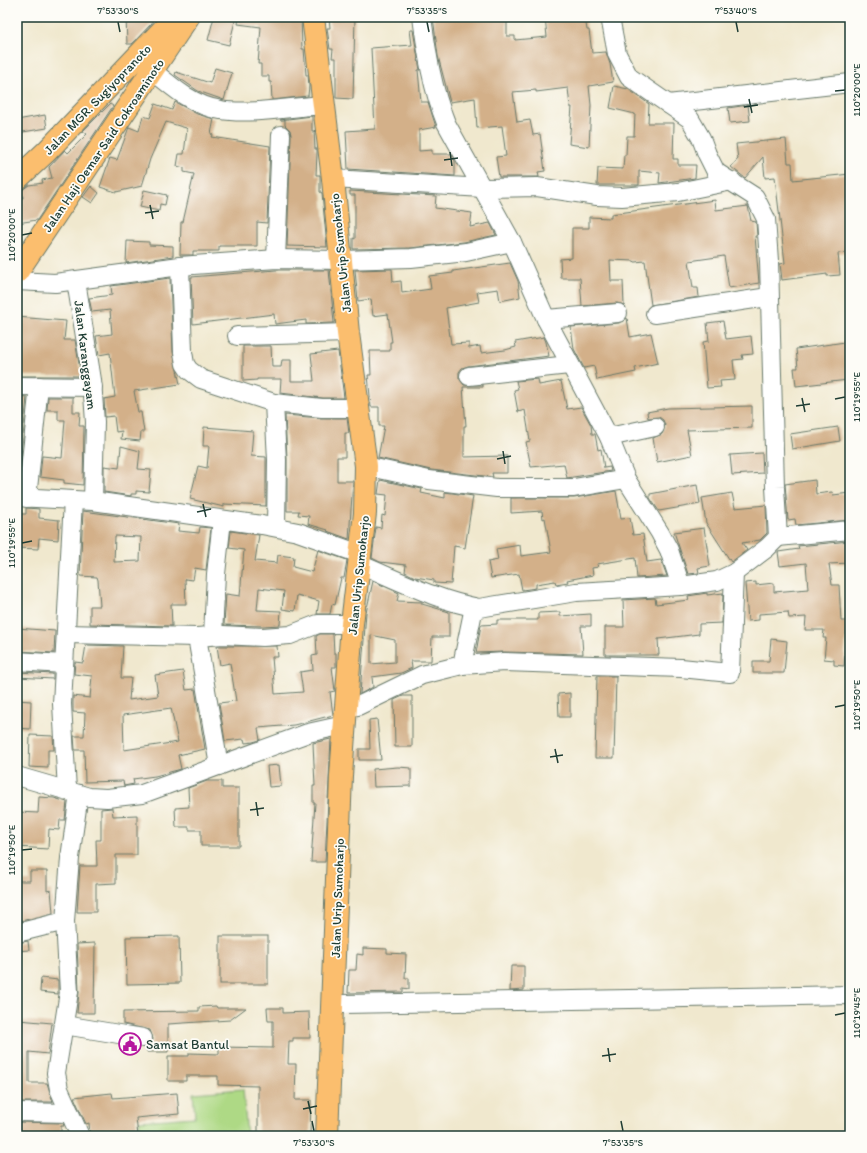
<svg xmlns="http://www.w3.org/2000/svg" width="867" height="1153" font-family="Itim,sans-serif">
  <rect width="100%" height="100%" fill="#fdfcf7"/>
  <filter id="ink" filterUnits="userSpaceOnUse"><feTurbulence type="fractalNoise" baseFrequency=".025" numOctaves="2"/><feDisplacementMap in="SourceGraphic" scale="8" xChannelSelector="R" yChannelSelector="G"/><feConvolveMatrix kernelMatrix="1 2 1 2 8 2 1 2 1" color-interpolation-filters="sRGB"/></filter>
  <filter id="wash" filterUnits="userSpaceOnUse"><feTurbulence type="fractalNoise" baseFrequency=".012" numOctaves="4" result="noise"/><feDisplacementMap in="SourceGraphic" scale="16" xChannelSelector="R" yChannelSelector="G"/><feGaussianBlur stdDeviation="0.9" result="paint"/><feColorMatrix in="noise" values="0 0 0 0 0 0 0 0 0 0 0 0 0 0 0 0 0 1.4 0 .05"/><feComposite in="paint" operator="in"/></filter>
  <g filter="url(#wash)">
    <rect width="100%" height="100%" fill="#f0e8ce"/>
    <polygon fill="#aed985" stroke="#668b5c" points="243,1089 247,1136 141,1136 139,1121 195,1117 193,1093"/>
    <g id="blocks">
      <g fill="#d3b089" fill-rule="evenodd">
        <polygon points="126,17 152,17 152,23 132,44 127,44"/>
        <polygon points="214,17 236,17 229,45 208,40"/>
        <polygon points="239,17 301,17 302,49 304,49 306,75 308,75 309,86 308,96 272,100 271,82 269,82 269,76 261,76 261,64 258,64 261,27 238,24"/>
        <polygon points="329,17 355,17 353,99 336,98 336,58 332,58 333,49 330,49 327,28 330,28"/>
        <polygon points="433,17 507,17 507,36 515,36 515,40 547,37 545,17 585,17 587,30 589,30 592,53 606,52 610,64 613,82 589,86 591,105 589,147 569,144 572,107 570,107 568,88 536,92 536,90 513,92 517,122 530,120 533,135 540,134 545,171 538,172 539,177 499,177 496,157 506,156 502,126 477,128 475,98 450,102 438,56"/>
        <polygon points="410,30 413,30 420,70 418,70 421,102 428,102 436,127 419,130 419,151 432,150 432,154 451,154 455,161 455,176 348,169 346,131 375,129 371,48 412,45"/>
        <polygon points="215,68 232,73 224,100 198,91 175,75 176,72 210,83"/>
        <polygon points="614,86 628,89 649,104 648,123 674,123 673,159 678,159 678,165 696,165 695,178 659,183 660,173 639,171 639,185 597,185 598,168 623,169 624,155 626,155 627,136 634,136 635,114 610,108"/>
        <polygon points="175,102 197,114 214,119 211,134 213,135 212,137 270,146 267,223 257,222 257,246 219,246 219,251 193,251 193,255 180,255 181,222 183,222 194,174 184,172 184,168 177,166 179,154 184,154 187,129 186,128 166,122 150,159 142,186 116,192 100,187 110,158 117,160 129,127 139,131 143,116 150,118 155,104 172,110"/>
        <polygon points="110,104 113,106 37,220 17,223 17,198 23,198 22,190 29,185 43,183 42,180 52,178 49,167 65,150 68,153 87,134 83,131"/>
        <polygon points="748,105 750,121 730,123 728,108"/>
        <polygon points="45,115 47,128 17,133 17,120"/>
        <polygon points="312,116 312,131 314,131 315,149 317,149 317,153 316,175 320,175 320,192 322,193 327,247 287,246 291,135 290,130 285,125 285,120 280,120"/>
        <polygon points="786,139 788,163 792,163 793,180 850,174 850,252 838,253 840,275 827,276 827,274 782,280 780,264 785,263 775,177 765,178 763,157 745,178 731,167 738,159 736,144"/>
        <polygon points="91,186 99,193 92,203 83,197"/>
        <polygon points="144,190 167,195 165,205 160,204 159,211 140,207"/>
        <polygon points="350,191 436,196 435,208 472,213 470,227 490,223 496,235 464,242 410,248 353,249 353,238 355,239 355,195 350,195"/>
        <polygon points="715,200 716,210 748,206 751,221 756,222 757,236 755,236 759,283 729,288 724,256 689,261 693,288 698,288 699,297 651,305 645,261 635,262 634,261 610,260 611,281 623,281 624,305 617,303 582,306 580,278 561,278 560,259 572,258 572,228 589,228 589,217 611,218 611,214"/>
        <polygon points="127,241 149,242 149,245 173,246 173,256 126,263"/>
        <polygon points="510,263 518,281 520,297 500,301 498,289 477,292 479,302 446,308 451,344 469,343 469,348 480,346 481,353 505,350 516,347 515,342 544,337 546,342 549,356 468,366 462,368 459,372 459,378 464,385 483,385 483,387 463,387 466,426 464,426 464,457 507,456 507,473 492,473 493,477 431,470 378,458 384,426 379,426 379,407 371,407 368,375 371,375 370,351 390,351 390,342 392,342 388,314 373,316 371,299 358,301 355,270 392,269 393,282 401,281 402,293 431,289 429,276 453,273 453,271"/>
        <polygon points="276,270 329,270 334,323 306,324 306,320 275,324 274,314 193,324 191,277"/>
        <polygon points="170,278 173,352 180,384 134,391 138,412 141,412 144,432 141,432 140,441 121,439 122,431 116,432 114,416 105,417 104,399 115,397 110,353 99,355 96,336 112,334 110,310 92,312 89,298 112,295 111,286"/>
        <polygon points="17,317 66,321 64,340 75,340 81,376 17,376 19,334 17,334"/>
        <polygon points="627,318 630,337 651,333 658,363 635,368 636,372 597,380 594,366 584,368 574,349 571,327 619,323"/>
        <polygon points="723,321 726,339 751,336 753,354 742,355 743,359 733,360 735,380 720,381 721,387 707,388 703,342 709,341 707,323"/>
        <polygon points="845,342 848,359 845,359 848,380 796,386 794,368 798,368 796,349"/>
        <polygon points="243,346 271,346 272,367 281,367 282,360 291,360 291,381 314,381 311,354 338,351 344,398 323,398 280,393 281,379 257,379 257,380 243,381"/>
        <polygon points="538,379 539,385 561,381 567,409 581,407 591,425 592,434 595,434 598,450 601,449 604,468 610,467 611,471 567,478 564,464 531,467 526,442 530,441 525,410 518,412 514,390 518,389 516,381"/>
        <polygon points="17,396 27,397 19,475 17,475"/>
        <polygon points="48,397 73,397 73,412 80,412 79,426 84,426 83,485 64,483 64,480 40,477 42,456 62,458 65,420 58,420 58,410 47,410"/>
        <polygon points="752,406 752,428 687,430 692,455 657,462 653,438 662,434 665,425 663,420 659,417 648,418 647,412 668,408"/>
        <polygon points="285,415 321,418 347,418 349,433 345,433 345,457 337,457 337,481 353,481 349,539 327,531 328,530 308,524 309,516 298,515 299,511 287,511 287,459"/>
        <polygon points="204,427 253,431 251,456 266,457 266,506 224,504 224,507 190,499 198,466 207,468 209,446 203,446"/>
        <polygon points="838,427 840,441 792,449 790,434"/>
        <polygon points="121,446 140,451 138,469 151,470 149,492 136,491 136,494 131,494 131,496 104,492 104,466 119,468"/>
        <polygon points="762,453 763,473 732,475 730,455"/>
        <polygon points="380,480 422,489 421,493 445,498 445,492 473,496 465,548 454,546 451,584 434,583 434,580 415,577 405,572 406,565 380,562 372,558 376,527 381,528 382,515 385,516 387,495 378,494"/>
        <polygon points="815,480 816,494 832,492 833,495 850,493 850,520 796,525 795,519 788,520 785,484"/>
        <polygon points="697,485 700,504 659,511 650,498 650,494"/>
        <polygon points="616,491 621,519 630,518 633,535 643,534 647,562 661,560 667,576 637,578 635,558 597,564 598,567 592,568 593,575 567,580 568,582 556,584 555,581 536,584 536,588 522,590 519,574 491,578 488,562 498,560 496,549 520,545 521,556 551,552 545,518 543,519 542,511 511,513 511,498 574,498"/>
        <polygon points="732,493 735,508 766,505 767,533 760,540 742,543 747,550 731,562 706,523 702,498"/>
        <polygon points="26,508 39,509 39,518 59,520 58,540 39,538 38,549 17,548 17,514 26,514"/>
        <path d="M83 511 179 524 178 531 199 533 200 527 211 528 206 570 195 568 193 580 185 579 186 604H171L172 626 90 624V606H100L98 580 97 577 80 576ZM115 536 141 537 140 561 114 562Z"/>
        <polygon points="704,528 710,566 698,568 699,573 688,574 674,532"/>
        <polygon points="231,531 259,535 255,561 277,563 278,555 294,557 293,567 312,572 318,550 347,560 344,578 341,578 335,605 332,604 330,614 317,614 319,601 297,595 295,611 282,609 284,591 259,588 257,610 281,611 280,625 263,626 224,625 226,594 240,596 244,550 229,548"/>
        <polygon points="850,541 850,563 829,564 832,585 839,585 841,621 847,621 844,666 834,665 834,660 824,659 826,638 823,638 824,630 805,630 806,617 789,618 788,612 759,614 759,620 748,621 745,583 756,582 756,585 774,583 774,592 808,589 806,563 780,566 778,552 799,549 798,546"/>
        <path d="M373 581 399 593 397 601 422 602V604L449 612V637H432L431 661H411L412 668 401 673 372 677 373 687 360 694 366 613ZM371 635 395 640V662L371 664Z"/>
        <polygon points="707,593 707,595 723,593 722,623 699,624 699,634 658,639 659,655 605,655 605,627 624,627 623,600 655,598 656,604 689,600 688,596"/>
        <polygon points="560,612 560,616 591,614 591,626 581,626 583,654 504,652 476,653 481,625 497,624 497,620 538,620 538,613"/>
        <polygon points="17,628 55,631 54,653 17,651"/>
        <polygon points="320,634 333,634 334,653 336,653 336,667 332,667 335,691 330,692 333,715 294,725 258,728 260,740 253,742 245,743 244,739 225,741 219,703 236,701 230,663 220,665 217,646 277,646 278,657 272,657 275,694 303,692 300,672 313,670 312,656 317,655 316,636"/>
        <polygon points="771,639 787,641 784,673 753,673 753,661 769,661"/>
        <path d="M86 645 123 646 121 678H131L129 700 158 696 155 675 183 671 186 690 195 689 205 749 178 755 181 769 155 776 133 779 134 784 124 786 123 781 85 782 84 750H75L74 736H84L85 713 73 712V696L90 698 92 676 74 674 75 662 83 663ZM171 708 178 742 124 750 123 715Z"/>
        <polygon points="17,672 53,674 53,679 17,677"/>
        <polygon points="597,676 616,676 614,758 595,758"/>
        <polygon points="570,693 570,717 559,717 558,694"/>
        <polygon points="403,696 412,696 412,747 395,747 394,700"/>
        <polygon points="17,700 31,701 30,729 17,728"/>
        <polygon points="377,719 381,760 359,760 359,749 370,749 369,720"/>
        <polygon points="30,735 53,736 54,750 48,750 48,768 29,767"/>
        <polygon points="331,739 325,862 311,862 315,803 313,803 313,786 315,786 313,743"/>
        <polygon points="279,765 281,786 269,787 267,766"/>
        <polygon points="398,767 411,768 411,786 374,787 373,769"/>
        <polygon points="207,781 222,781 222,788 239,788 239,846 201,846 201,830 189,830 189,827 176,827 175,808 189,807 188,788"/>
        <polygon points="39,797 54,798 67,802 65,820 60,820 59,830 49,829 48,849 17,847 17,812 38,813"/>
        <polygon points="112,808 113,816 137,815 137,855 116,855 116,883 96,884 96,912 77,912 80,866 97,866 96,840 101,840 101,809"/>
        <polygon points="30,871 47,871 47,891 51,890 53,913 17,922 17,881 30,881"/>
        <polygon points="179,936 180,983 127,984 126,937"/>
        <rect x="220" y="936" width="48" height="48"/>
        <polygon points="28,941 29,950 17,951 17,943"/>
        <polygon points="95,943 94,1013 77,1013 79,992 77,944"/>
        <polygon points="363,948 387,949 387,953 406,954 405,978 409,978 409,989 403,988 403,992 348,993 349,970 356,970 357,954 363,955"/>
        <polygon points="511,966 524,966 524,990 510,991"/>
        <polygon points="41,978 58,980 58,994 40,992"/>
        <polygon points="216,1006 217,1008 246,1008 230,1020 168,1024 168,1052 147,1052 147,1048 151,1044 153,1039 150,1030 123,1024 123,1012 199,1011 199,1007"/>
        <polygon points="267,1008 283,1008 283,1013 309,1012 310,1038 293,1038 293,1041 289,1041 288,1064 296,1064 295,1100 311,1100 310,1136 258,1136 258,1086 218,1085 218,1076 186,1076 186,1081 168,1081 168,1056 189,1056 189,1053 219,1054 219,1047 273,1048 273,1021 268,1021"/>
        <polygon points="19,1020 52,1023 48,1054 29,1052 29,1083 47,1083 53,1102 17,1102 17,1037"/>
        <polygon points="112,1093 113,1098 177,1093 179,1114 136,1118 138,1136 90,1136 89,1123 86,1124 74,1097"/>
        <polygon points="17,1122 63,1123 64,1126 61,1126 61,1136 24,1136 17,1135"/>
      </g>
    </g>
  </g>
  <g filter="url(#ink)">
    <use href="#blocks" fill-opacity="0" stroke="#68796a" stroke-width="1"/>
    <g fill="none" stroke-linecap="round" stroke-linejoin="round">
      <g stroke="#68796a" stroke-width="20">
        <g id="minor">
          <path d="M422 17C427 54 432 88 446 123L512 242 546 319 609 437 626 479 660 533 669 550 681 586"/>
          <path d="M153 71C173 88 194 106 221 110 248 115 294 107 322 105"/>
          <polyline points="668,104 850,83"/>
          <polyline points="333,179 483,188 537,187 597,196 622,197 678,192 732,181"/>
          <polyline points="276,259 281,135"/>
          <polyline points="180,266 183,352 185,364 189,370 201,379 274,403 322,408 359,408"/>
          <polyline points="17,281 55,283 180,266 276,259 341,260 411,258 466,252 512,242"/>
          <polyline points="76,281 92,380 95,422 93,501"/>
          <polyline points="655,314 769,297"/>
          <polyline points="546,319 618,313"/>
          <polyline points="237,336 348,333"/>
          <polyline points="469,376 569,365"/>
          <polyline points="17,386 93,387"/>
          <polyline points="274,403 277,460 276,527"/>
          <polyline points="609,437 655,427"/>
          <polyline points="366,466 429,480 497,488 574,488 626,479"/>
          <polyline points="17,497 93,501 262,525 298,532 360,554"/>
          <polyline points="27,498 39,386"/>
          <polyline points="778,537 850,530"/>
          <path d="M359 564C398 580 438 601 479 608L576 592 681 586 717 581 734 573 767 548 778 537 775 487 769 261 766 219 755 197 716 172 707 154 701 138 690 119 629 77 617 54 610 17"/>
          <polyline points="66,634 197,637 223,635 263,637 290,635 318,624 352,624"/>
          <polyline points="213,635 216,574 222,520"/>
          <polyline points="197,637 219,766"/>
          <polyline points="17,661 63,664"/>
          <polyline points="462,665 474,607"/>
          <polyline points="346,707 358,706 422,675 462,665 504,662 681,668 730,673 734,573"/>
          <polyline points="17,776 89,797 107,798 142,794 308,733 344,725"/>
          <polyline points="67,790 62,704 73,500"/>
          <polyline points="79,794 70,858 65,921 69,992 56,1073 59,1089 80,1136"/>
          <polyline points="17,933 65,921"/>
          <polyline points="334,1002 343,1004 850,995"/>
          <polyline points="64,1025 143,1038"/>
          <polyline points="17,1112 70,1113"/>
        </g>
      </g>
      <g stroke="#68796a" stroke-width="24">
        <g id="major">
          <polyline points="313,17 333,179 348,333 366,466 365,513 352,624 341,776 327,1136"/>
          <polyline points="17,179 47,151 175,17"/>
          <polyline points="17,272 188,17"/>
        </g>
      </g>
      <use href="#minor" stroke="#fff" stroke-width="18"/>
      <use href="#major" stroke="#fbbe6e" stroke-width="22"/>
    </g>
  </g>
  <path fill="none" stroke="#1f3d34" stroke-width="1.5" d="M118 22 120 32M427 22 429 32M736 22 738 32M835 91 845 90M749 99 752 113M744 107 758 105M450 152 452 166M444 160 458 158M150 205 153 219M145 213 159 211M22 235 32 233M802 398 805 412M835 399 845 397M796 406 810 404M503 451 505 464M497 459 511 456M203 504 206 517M197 512 211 509M22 543 32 541M835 707 845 705M555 749 558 763M550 757 563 755M256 802 258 816M250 810 264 808M22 850 32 849M835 1015 845 1013M608 1048 610 1062M602 1056 616 1054M308 1101 311 1114M303 1109 317 1106M312 1121 314 1131M621 1121 623 1131"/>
  <defs>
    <g id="civic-ring" transform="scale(1.15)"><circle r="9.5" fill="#fdfcf7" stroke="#b5179e" stroke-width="1.5"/><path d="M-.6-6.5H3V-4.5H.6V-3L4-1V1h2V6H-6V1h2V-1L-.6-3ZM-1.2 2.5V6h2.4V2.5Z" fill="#b5179e"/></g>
  </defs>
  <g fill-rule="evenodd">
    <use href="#civic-ring" x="130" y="1044"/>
  </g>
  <g text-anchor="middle" stroke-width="3.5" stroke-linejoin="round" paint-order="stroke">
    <g font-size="13" fill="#1f3d34" stroke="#fdfcf7">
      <text transform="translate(97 99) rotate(-46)" y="5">Jalan MGR. Sugiyopranoto</text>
      <text transform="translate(103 145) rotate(-56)" y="5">Jalan Haji Oemar Said Cokroaminoto</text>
      <text transform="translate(340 253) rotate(-96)" y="5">Jalan Urip Sumoharjo</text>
      <text transform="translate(86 355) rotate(83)" y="5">Jalan Karanggayam</text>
      <text transform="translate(358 575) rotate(-84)" y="5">Jalan Urip Sumoharjo</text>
      <text transform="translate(337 898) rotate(-88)" y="5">Jalan Urip Sumoharjo</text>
    </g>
    <g font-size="13" fill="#1f3d34" stroke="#fdfcf7" text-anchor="start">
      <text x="146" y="1049">Samsat Bantul</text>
    </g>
  </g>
  <rect width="867" height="1153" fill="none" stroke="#fdfcf7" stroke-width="44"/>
  <rect x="22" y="22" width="823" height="1109" fill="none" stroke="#1f3d34" stroke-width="1.5"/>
  <g font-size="10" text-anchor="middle" fill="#1f3d34">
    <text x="118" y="14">7°53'30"S</text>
    <text x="427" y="14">7°53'35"S</text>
    <text x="736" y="14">7°53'40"S</text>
    <text transform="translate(856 90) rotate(-90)" y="4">110°20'00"E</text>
    <text transform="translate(11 235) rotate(-90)" y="4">110°20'00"E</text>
    <text transform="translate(856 397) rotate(-90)" y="4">110°19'55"E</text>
    <text transform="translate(11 543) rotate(-90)" y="4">110°19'55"E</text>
    <text transform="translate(856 705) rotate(-90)" y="4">110°19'50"E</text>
    <text transform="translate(11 850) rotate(-90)" y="4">110°19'50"E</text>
    <text transform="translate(856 1013) rotate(-90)" y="4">110°19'45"E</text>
    <text x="314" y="1146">7°53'30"S</text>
    <text x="623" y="1146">7°53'35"S</text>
  </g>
</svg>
